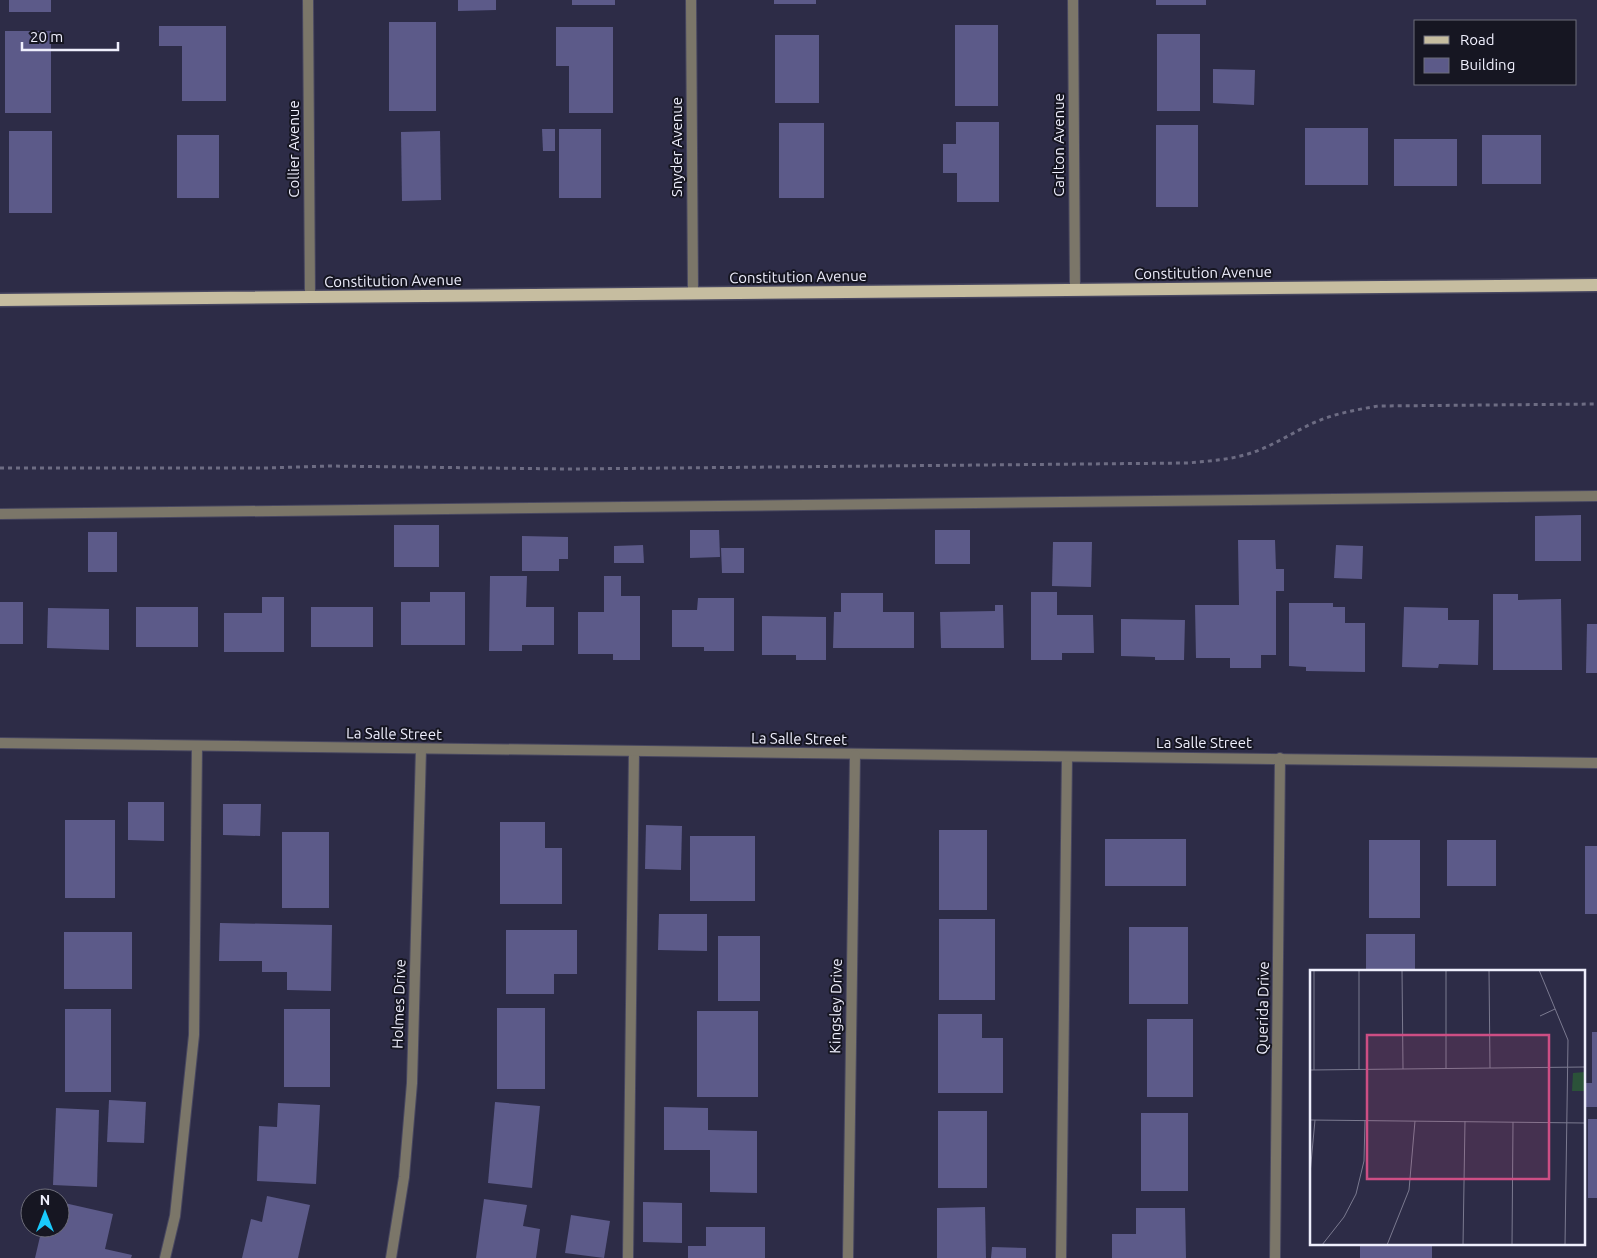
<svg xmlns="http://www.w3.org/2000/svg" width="1597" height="1258" font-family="Ubuntu,sans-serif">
  <rect width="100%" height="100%" fill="#2d2c47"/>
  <g fill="#5c5a89">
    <rect x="9" y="0" width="42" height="12"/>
    <polygon points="458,0 496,0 496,10 458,11"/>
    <rect x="572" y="0" width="43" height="5"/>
    <rect x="774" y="0" width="42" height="4"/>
    <rect x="1156" y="0" width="50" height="5"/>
    <rect x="389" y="22" width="47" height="89"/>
    <rect x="955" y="25" width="43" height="81"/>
    <polygon points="159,26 226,26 226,101 182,101 182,46 159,46"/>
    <polygon points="556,27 613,27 613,113 569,113 569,66 556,66"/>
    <rect x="5" y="31" width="46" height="82"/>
    <rect x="1157" y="34" width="43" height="77"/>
    <rect x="775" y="35" width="44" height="68"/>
    <polygon points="1213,69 1255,70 1254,105 1213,103"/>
    <polygon points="956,122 999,122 999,202 957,202 957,173 943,173 943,144 956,144"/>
    <rect x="779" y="123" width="45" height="75"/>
    <rect x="1156" y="125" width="42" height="82"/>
    <rect x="1305" y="128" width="63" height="57"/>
    <polygon points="542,129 555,129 555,151 543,151"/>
    <rect x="559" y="129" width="42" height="69"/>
    <rect x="9" y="131" width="43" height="82"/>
    <polygon points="440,131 441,200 402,201 401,132"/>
    <rect x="177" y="135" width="42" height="63"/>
    <rect x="1482" y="135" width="59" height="49"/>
    <rect x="1394" y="139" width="63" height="47"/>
    <polygon points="1581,515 1581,561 1535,561 1535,516"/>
    <rect x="394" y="525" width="45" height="42"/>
    <polygon points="690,530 719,530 720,557 690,558"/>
    <rect x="935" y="530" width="35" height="34"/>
    <rect x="88" y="532" width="29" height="40"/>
    <polygon points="522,536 568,537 568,559 559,559 559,571 522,571"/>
    <polygon points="1238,540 1275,540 1276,569 1284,569 1284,591 1276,591 1276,655 1261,655 1261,668 1230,668 1230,658 1196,658 1195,605 1239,605"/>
    <polygon points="1053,542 1092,542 1091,587 1052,586"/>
    <polygon points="643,545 644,563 614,563 614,546"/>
    <polygon points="1336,545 1363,546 1362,579 1334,578"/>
    <polygon points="721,548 744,548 744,573 722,573"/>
    <polygon points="490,576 527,576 526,607 554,607 554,645 522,645 522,651 489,651"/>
    <polygon points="604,576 621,576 621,596 640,596 640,660 613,660 613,654 578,654 578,612 604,612"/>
    <polygon points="430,592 465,592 465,645 401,645 401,602 430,602"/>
    <polygon points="1031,592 1057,592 1057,615 1093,615 1094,653 1062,653 1062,660 1031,660"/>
    <polygon points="841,593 883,593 883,612 914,612 914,648 833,648 834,612 841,612"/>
    <polygon points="1493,594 1518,594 1518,600 1561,599 1562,670 1493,670"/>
    <polygon points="262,597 284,597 284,652 224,652 224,613 262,613"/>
    <polygon points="698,598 734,598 734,651 704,651 704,647 672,647 672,610 697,610"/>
    <rect x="0" y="602" width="23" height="42"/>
    <polygon points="1289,603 1333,603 1333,607 1345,607 1345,623 1365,623 1365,672 1306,671 1306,667 1289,666"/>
    <polygon points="995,605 1003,605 1004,648 941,648 940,612 995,611"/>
    <rect x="136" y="607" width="62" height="40"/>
    <rect x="311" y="607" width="62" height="40"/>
    <polygon points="1404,607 1448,608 1448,620 1479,620 1478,665 1439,664 1438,668 1402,667"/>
    <polygon points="48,608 109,609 109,650 47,648"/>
    <polygon points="762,616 826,617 826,660 796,660 796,655 762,655"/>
    <polygon points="1121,619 1185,620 1184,660 1155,660 1155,657 1121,656"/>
    <polygon points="1587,624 1597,624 1597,673 1586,673"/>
    <polygon points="128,802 164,802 164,841 128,840"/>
    <polygon points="223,804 261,804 260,836 223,835"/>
    <rect x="65" y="820" width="50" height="78"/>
    <polygon points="500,822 545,822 545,848 562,848 562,904 500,904"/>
    <polygon points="646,825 682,826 681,870 645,869"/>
    <rect x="939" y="830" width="48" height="80"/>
    <rect x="282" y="832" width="47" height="76"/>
    <rect x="690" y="836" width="65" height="65"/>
    <rect x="1105" y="839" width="81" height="47"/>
    <rect x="1369" y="840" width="51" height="78"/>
    <rect x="1447" y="840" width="49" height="46"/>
    <rect x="1585" y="846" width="12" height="68"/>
    <polygon points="659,914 707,914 707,951 658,950"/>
    <rect x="939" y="919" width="56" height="81"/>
    <polygon points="220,923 332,925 331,991 287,990 287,972 262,972 262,961 219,961"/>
    <rect x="1129" y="927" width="59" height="77"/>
    <polygon points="506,930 577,930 577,974 554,974 554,994 506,994"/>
    <rect x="64" y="932" width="68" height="57"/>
    <rect x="1366" y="934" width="49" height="38"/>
    <rect x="718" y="936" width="42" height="65"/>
    <rect x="497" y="1008" width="48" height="81"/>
    <rect x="65" y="1009" width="46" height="83"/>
    <rect x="284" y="1009" width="46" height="78"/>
    <rect x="697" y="1011" width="61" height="86"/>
    <polygon points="938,1014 982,1014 982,1038 1003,1038 1003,1093 938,1093"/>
    <rect x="1147" y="1019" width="46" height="78"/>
    <polygon points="1592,1032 1597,1032 1597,1107 1583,1107 1583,1083 1592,1083"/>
    <polygon points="109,1100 146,1102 144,1143 107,1142"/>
    <polygon points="495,1102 540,1106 532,1188 488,1183"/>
    <polygon points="278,1103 320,1105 316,1184 257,1181 259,1126 277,1127"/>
    <polygon points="664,1107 708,1108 708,1130 757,1131 757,1193 710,1192 710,1150 664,1150"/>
    <polygon points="56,1108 99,1110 97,1187 53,1185"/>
    <rect x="938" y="1111" width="49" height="77"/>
    <rect x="1141" y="1113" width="47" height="78"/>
    <rect x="1588" y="1119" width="9" height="79"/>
    <polygon points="267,1196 310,1205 298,1258 242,1258 251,1219 262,1222"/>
    <polygon points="484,1199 527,1205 523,1226 540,1229 536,1258 476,1258"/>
    <polygon points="60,1202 113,1214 105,1249 132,1255 131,1258 35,1258 42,1228 60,1228"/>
    <polygon points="643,1202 682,1203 682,1243 643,1242"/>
    <polygon points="985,1207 986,1258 937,1258 937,1208"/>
    <polygon points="1136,1208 1185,1208 1186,1258 1112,1258 1112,1234 1136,1234"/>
    <polygon points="571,1215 610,1221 604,1258 565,1253"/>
    <polygon points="706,1227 765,1227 765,1258 688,1258 688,1246 706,1246"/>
    <rect x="1360" y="1244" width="72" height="14"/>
    <rect x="1525" y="1244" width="38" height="2"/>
    <polygon points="992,1247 1026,1248 1026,1258 991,1258"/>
  </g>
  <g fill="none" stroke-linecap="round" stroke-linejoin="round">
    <g stroke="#484760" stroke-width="12">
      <g id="lane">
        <polyline points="0,514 1597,496"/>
        <polyline points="165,1258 175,1216 194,1035 197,746"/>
        <polyline points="628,1258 634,752"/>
        <polyline points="1061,1258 1067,757"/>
      </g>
    </g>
    <g stroke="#484760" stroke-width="12">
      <g id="street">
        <polyline points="308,0 310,298"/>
        <polyline points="691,0 693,294"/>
        <polyline points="1073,0 1075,290"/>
        <polyline points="0,743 1597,763"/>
        <polyline points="391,1258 404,1177 412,1083 421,749"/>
        <polyline points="848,1258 855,755"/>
        <polyline points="1275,1258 1280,758"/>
      </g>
    </g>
    <g stroke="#484760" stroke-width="15">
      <polyline id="primary" points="0,300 1597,285"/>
    </g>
    <path stroke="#6d6c83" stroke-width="3" stroke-dasharray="4 4" stroke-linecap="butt" d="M0 468H264L329 466 569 469 1188 463C1208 461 1228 460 1248 454 1271 447 1290 434 1311 424 1332 414 1355 410 1378 406L1597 404"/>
    <use href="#lane" stroke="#7b7669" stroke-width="10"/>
    <use href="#street" stroke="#7b7669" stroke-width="10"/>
    <use href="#primary" stroke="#c6bda0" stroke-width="12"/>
  </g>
  <g text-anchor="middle" stroke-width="4" stroke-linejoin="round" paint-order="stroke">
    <g font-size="15" fill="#efeffd" stroke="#161622">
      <text transform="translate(1059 145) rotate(-90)" y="5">Carlton Avenue</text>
      <text transform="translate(677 147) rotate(-90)" y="5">Snyder Avenue</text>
      <text transform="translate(294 149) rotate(-90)" y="5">Collier Avenue</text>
      <text transform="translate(1203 273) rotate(-1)" y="5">Constitution Avenue</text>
      <text transform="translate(798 277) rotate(-1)" y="5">Constitution Avenue</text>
      <text transform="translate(393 281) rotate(-1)" y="5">Constitution Avenue</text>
      <text transform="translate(394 734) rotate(1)" y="5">La Salle Street</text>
      <text transform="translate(799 739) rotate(1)" y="5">La Salle Street</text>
      <text x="1204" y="748">La Salle Street</text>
      <text transform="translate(399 1004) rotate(-88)" y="5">Holmes Drive</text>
      <text transform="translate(836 1006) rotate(-89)" y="5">Kingsley Drive</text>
      <text transform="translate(1263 1008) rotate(-89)" y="5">Querida Drive</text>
    </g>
  </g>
  <g transform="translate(1310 970)">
    <rect width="275" height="275" fill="#2d2c47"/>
    <path d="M275 102V121H262L263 103Z" fill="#2b5239"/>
    <path fill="none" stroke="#7b7a90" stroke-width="1" d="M4 0V100M49 0V100M92 0 93 99M136 0V99M179 0 180 98M229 0 258 70 255 275M230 46 245 39M0 100 275 97M0 150 275 153M0 204 5 150M12 275 34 247 46 224 54 191 55 150M77 275 99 220 105 151M153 275 155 151M202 275 203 152"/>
    <path fill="#cd4e84" fill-opacity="0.15" stroke="#cd4e84" stroke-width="2.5" d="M57 65H239V209H57Z"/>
    <rect width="275" height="275" fill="none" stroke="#efeffd" stroke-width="2.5"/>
  </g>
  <rect x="1414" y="20" width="162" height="65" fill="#161622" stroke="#6d6d7a"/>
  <rect x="1424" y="36" width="25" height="8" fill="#c6bda0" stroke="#6d6d7a"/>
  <text x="1460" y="45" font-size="15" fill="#efeffd">Road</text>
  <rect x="1424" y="58" width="25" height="15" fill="#5c5a89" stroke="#6d6d7a"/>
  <text x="1460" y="70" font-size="15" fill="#efeffd">Building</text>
  <g transform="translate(45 1213)"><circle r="24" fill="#161622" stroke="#6d6d7a"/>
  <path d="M0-4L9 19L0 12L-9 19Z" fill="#19cafc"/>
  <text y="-8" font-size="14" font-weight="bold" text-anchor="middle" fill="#efeffd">N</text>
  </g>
  <path d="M22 42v8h96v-8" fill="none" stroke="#efeffd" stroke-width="2.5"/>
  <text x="30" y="42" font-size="15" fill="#efeffd" stroke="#161622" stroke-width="4" paint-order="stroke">20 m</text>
</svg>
